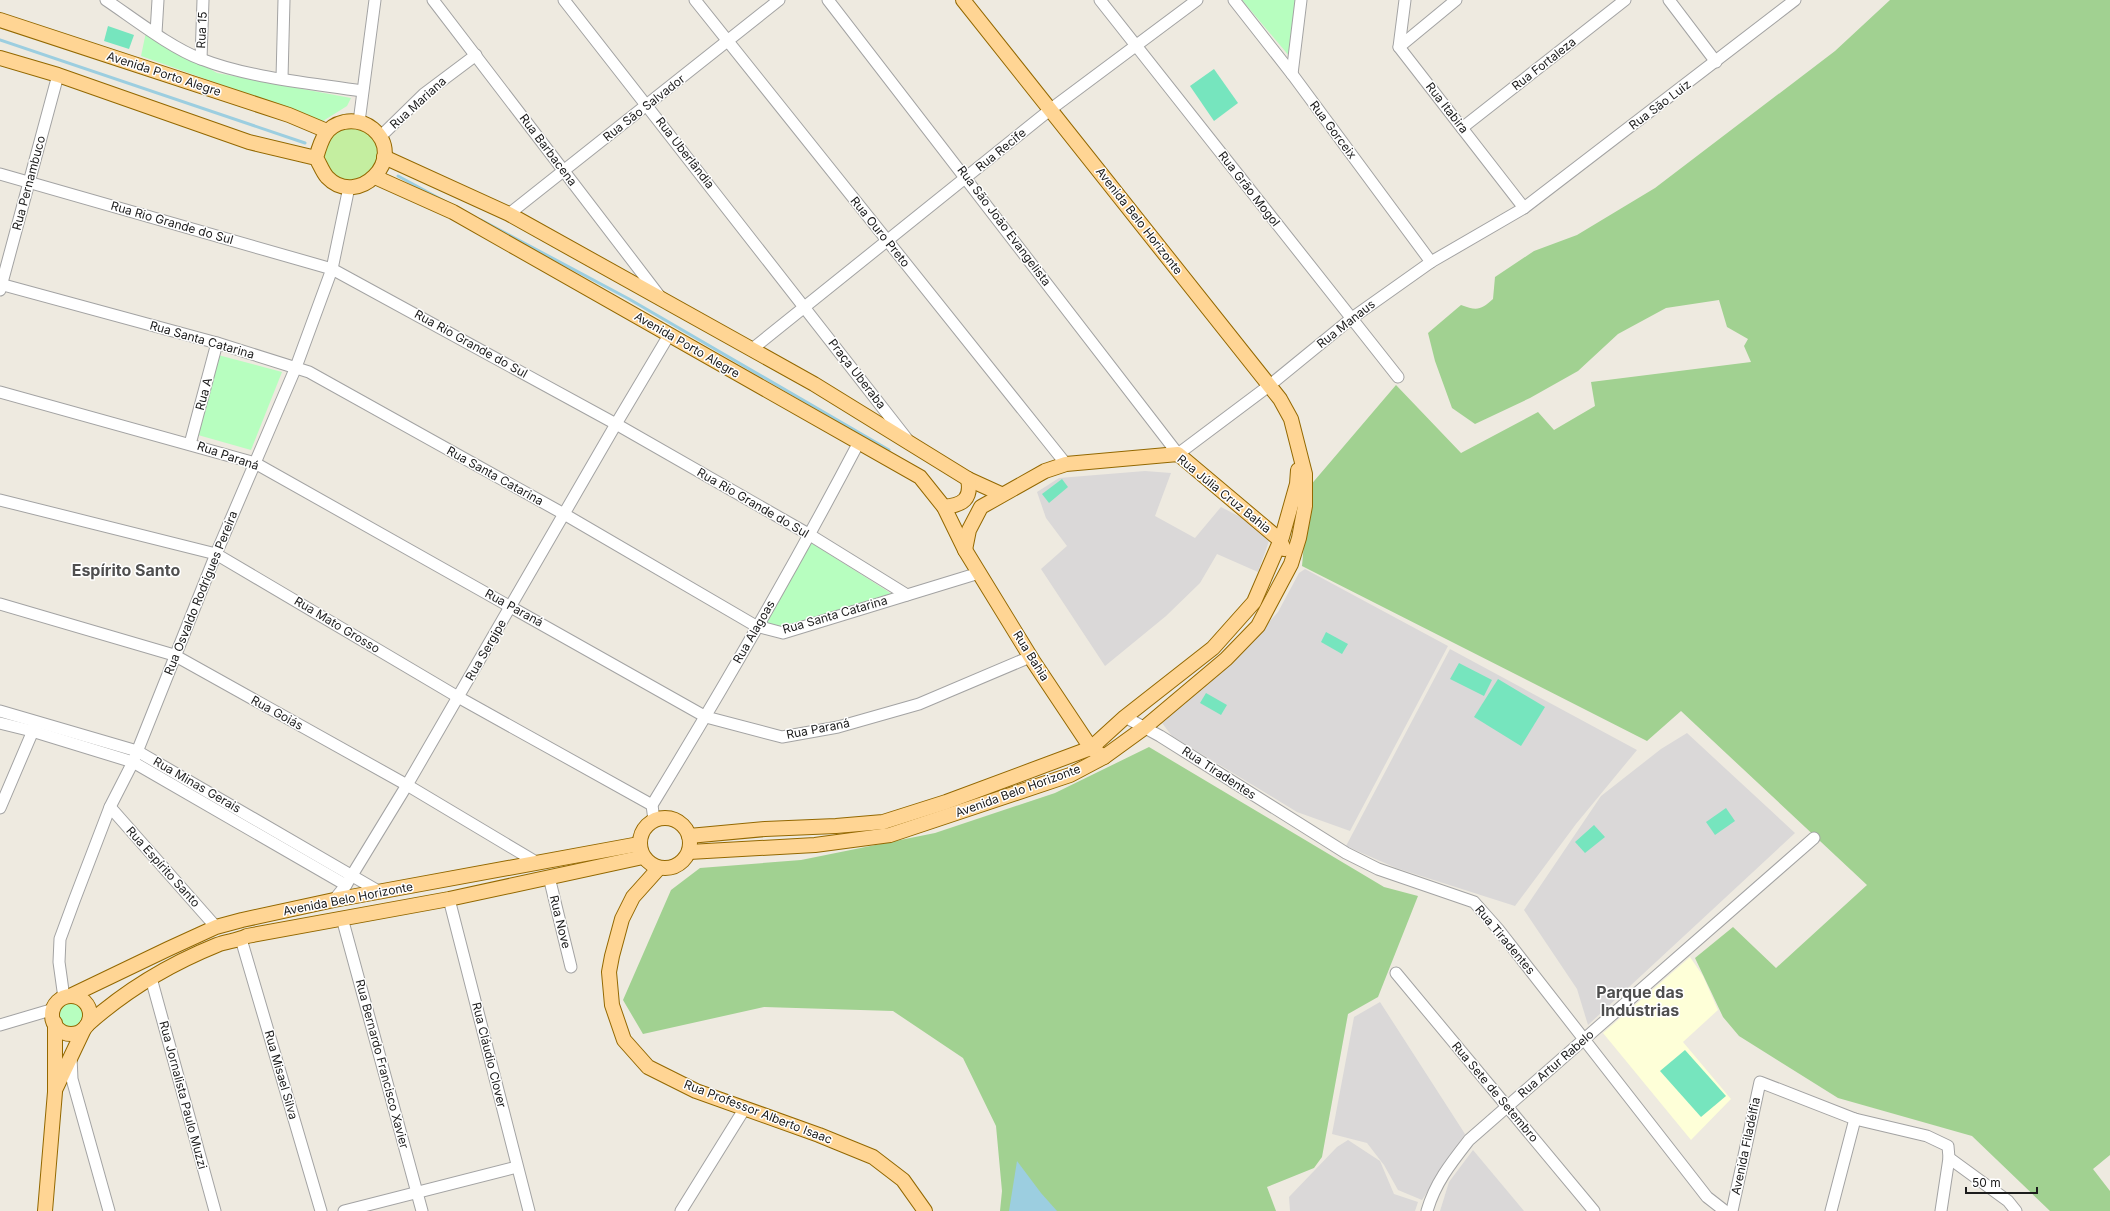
<svg xmlns="http://www.w3.org/2000/svg" width="2110" height="1211" font-family="Inter,sans-serif">
  <rect width="100%" height="100%" fill="#eeeae0"/>
  <g fill="#dad8d8">
    <polygon points="1145,471 1171,473 1155,516 1195,538 1221,507 1254,524 1269,541 1258,572 1217,554 1200,583 1166,616 1105,666 1041,569 1067,546 1046,518 1037,492 1059,478"/>
    <polygon points="1305,569 1448,646 1350,831 1297,812 1172,736 1162,723 1234,662 1278,612 1299,573"/>
    <polygon points="1450,649 1637,750 1576,824 1515,906 1396,868 1346,846"/>
    <polygon points="1687,733 1795,833 1588,1025 1577,989 1524,910 1601,796 1661,749"/>
    <polygon points="1380,1002 1465,1134 1422,1200 1398,1190 1384,1165 1367,1143 1332,1134 1354,1017"/>
    <polygon points="1348,1140 1380,1161 1394,1194 1418,1202 1415,1211 1290,1211 1289,1197 1337,1147"/>
    <polygon points="1473,1150 1524,1211 1440,1211 1449,1182"/>
  </g>
  <polygon fill="#feffd8" points="1690,957 1703,976 1718,1010 1683,1042 1731,1099 1691,1140 1603,1033"/>
  <path fill="#c4eea0" d="M345 128C370 126 375 137 380 159L365 180H338C334 176 328 171 326 166 318 149 332 134 345 128Z"/>
  <g fill="#a1d191">
    <path d="M1890 0H2110V1155L2093 1169 2110 1191V1211H2050L1972 1136 1838 1098 1739 1036 1723 1017 1695 958 1733 927 1776 968 1867 885 1681 711 1647 741 1302 566 1309 487 1396 385 1461 453 1538 412 1554 430 1595 406 1591 382 1751 362 1744 346 1748 339 1727 327 1719 300 1666 308 1618 334 1578 371 1530 398 1475 424 1452 408 1435 361 1428 333 1461 305C1477 311 1481 310 1493 299L1495 277 1534 251 1577 235 1655 188 1835 51Z"/>
    <polygon points="1149,747 1384,887 1418,896 1378,997 1348,1014 1322,1157 1314,1168 1267,1187 1276,1211 1000,1211 1002,1191 996,1126 963,1058 893,1011 764,1007 643,1034 623,1000 671,890 700,868 801,860 935,833 1055,793"/>
  </g>
  <g fill="#b7febf">
    <polygon points="1242,0 1296,0 1290,57"/>
    <polygon points="146,32 217,73 351,98 347,106 323,121 141,56"/>
    <polygon points="218,355 282,372 251,450 198,435"/>
    <polygon points="810,542 892,594 780,627 764,623"/>
    <circle cx="73" cy="1015" r="14"/>
  </g>
  <g fill="#76e5be">
    <polygon points="108,26 134,35 129,49 104,41"/>
    <polygon points="1214,69 1238,103 1214,121 1190,86"/>
    <polygon points="1062,479 1068,487 1049,503 1042,494"/>
    <polygon points="1326,632 1348,644 1342,654 1321,642"/>
    <polygon points="1459,663 1492,680 1484,696 1450,679"/>
    <polygon points="1498,679 1545,707 1521,746 1474,717"/>
    <polygon points="1206,693 1227,705 1221,715 1200,703"/>
    <polygon points="1726,808 1735,821 1715,835 1706,822"/>
    <polygon points="1594,825 1605,837 1585,853 1575,842"/>
    <polygon points="1685,1050 1726,1096 1701,1117 1660,1071"/>
  </g>
  <polygon fill="#9ccee0" points="1017,1161 1041,1193 1057,1211 1009,1211"/>
  <g fill="none" stroke-linecap="round" stroke-linejoin="round">
    <g stroke="#9ccee0" stroke-width="3">
      <polyline points="0,40 305,143"/>
      <polyline points="398,176 446,202"/>
      <polyline points="481,220 629,299 889,450"/>
    </g>
    <g stroke="#a3a3a3" stroke-width="13">
      <g id="minor">
        <path d="M106 0C133 18 171 48 201 59 249 78 311 83 362 91"/>
        <polyline points="433,0 661,298"/>
        <polyline points="564,0 907,439"/>
        <polyline points="695,0 1066,464"/>
        <polyline points="828,0 1178,454 1270,385 1352,318 1431,262 1524,208 1795,0"/>
        <polyline points="1100,0 1398,377"/>
        <polyline points="1234,0 1292,74 1431,262"/>
        <polyline points="1405,0 1399,47 1524,208"/>
        <polyline points="1669,0 1716,62"/>
        <polyline points="156,33 158,0"/>
        <polyline points="1399,47 1456,0"/>
        <polyline points="201,59 203,0"/>
        <polyline points="1292,74 1301,0"/>
        <polyline points="282,78 284,0"/>
        <polyline points="359,122 375,0"/>
        <polyline points="1462,128 1625,0"/>
        <polyline points="380,137 424,94 476,55"/>
        <polyline points="0,174 332,269 616,424 810,535 907,595"/>
        <polyline points="509,214 779,0"/>
        <polyline points="0,284 217,343 309,372 564,514 756,626 783,633 979,573"/>
        <polyline points="0,290 58,75"/>
        <polyline points="751,350 1051,109 1197,0"/>
        <polyline points="0,392 255,463 706,717 782,737 838,727 919,704 1030,657"/>
        <polyline points="190,444 217,343"/>
        <polyline points="0,500 216,554 458,697 652,805"/>
        <polyline points="0,604 174,655 407,785 536,862"/>
        <polyline points="0,711 137,751 380,892"/>
        <polyline points="1125,717 1160,736 1346,853 1378,869 1474,902 1498,929 1707,1197 1725,1211"/>
        <polyline points="0,723 32,731 133,762 346,885"/>
        <polyline points="110,807 216,927"/>
        <polyline points="0,808 35,726"/>
        <path d="M654 820 652 805C724 687 794 566 859 442"/>
        <polyline points="549,877 571,967"/>
        <polyline points="449,899 529,1211"/>
        <polyline points="334,900 346,885 407,785 616,424 669,335"/>
        <polyline points="342,918 422,1211"/>
        <polyline points="241,939 321,1211"/>
        <polyline points="1396,973 1594,1211"/>
        <polyline points="151,978 215,1211"/>
        <polyline points="64,998 59,962 60,939 74,901 110,807 133,762 216,554 296,367 332,269 349,187"/>
        <polyline points="0,1025 54,1009"/>
        <polyline points="71,1057 72,1079 109,1211"/>
        <polyline points="1949,1158 2008,1201 2016,1211"/>
        <polyline points="344,1211 517,1167"/>
        <polyline points="681,1211 745,1108"/>
        <path d="M1427 1211C1435 1183 1451 1163 1469 1140L1814 838"/>
        <polyline points="1732,1211 1760,1082 1855,1119 1927,1136 1948,1146 1949,1158 1941,1211"/>
        <polyline points="1831,1211 1855,1119"/>
      </g>
    </g>
    <g stroke="#936800" stroke-width="16">
      <g id="major">
        <polyline points="0,20 289,115 327,131"/>
        <path d="M0 58 58 75 249 142 316 158C320 164 322 171 327 177 357 209 408 159 373 129 364 122 355 120 344 122 325 126 321 141 316 158"/>
        <polyline points="384,157 509,214 814,384 968,479 1001,494"/>
        <polyline points="375,177 453,212 920,477 944,507 965,550 1033,661 1091,748 1104,757"/>
        <path d="M944 507C963 505 972 499 968 479"/>
        <polyline points="965,550 969,530 981,507 1045,471 1066,464 1178,454 1280,540 1284,549"/>
        <circle cx="665" cy="843" r="25"/>
        <polyline points="689,836 765,829 836,826 883,822 946,802 1091,748 1125,717 1213,648 1254,602 1282,537 1297,484 1298,470"/>
        <polyline points="689,852 815,845 890,835 1070,775 1104,757 1144,728 1226,659 1258,626 1291,564 1299,538 1305,506 1305,474 1291,419 1280,399 963,0"/>
        <polyline points="659,868 633,897 622,919 612,956 609,972 612,1005 624,1040 648,1067 696,1091 819,1135 873,1157 903,1180 925,1211"/>
        <polyline points="70,996 168,949 216,927 242,920 334,900 639,844"/>
        <circle cx="71" cy="1015" r="19"/>
        <path d="M87 1025C125 991 170 964 217 945 227 941 237 941 247 936L449 899 643 857"/>
        <polyline points="56,1088 84,1029"/>
        <polyline points="45,1211 55,1092 55,1023"/>
      </g>
    </g>
    <use href="#minor" stroke="#fff" stroke-width="11"/>
    <use href="#major" stroke="#ffd594" stroke-width="14"/>
  </g>
  <g text-anchor="middle" stroke-width="3" stroke-linejoin="round" paint-order="stroke">
    <g font-size="12" fill="#1c1c1c" stroke="#fff">
      <text transform="translate(202 30) rotate(-87)" y="4">Rua 15</text>
      <text transform="translate(1544 64) rotate(-38)" y="4">Rua Fortaleza</text>
      <text transform="translate(164 74) rotate(18)" y="4">Avenida Porto Alegre</text>
      <text transform="translate(418 103) rotate(-42)" y="4">Rua Mariana</text>
      <text transform="translate(1660 105) rotate(-37)" y="4">Rua São Luiz</text>
      <text transform="translate(644 108) rotate(-38)" y="4">Rua São Salvador</text>
      <text transform="translate(1447 108) rotate(52)" y="4">Rua Itabira</text>
      <text transform="translate(1333 130) rotate(53)" y="4">Rua Gorceix</text>
      <text transform="translate(548 150) rotate(53)" y="4">Rua Barbacena</text>
      <text transform="translate(1001 150) rotate(-39)" y="4">Rua Recife</text>
      <text transform="translate(685 153) rotate(52)" y="4">Rua Uberlândia</text>
      <text transform="translate(29 183) rotate(-75)" y="4">Rua Pernambuco</text>
      <text transform="translate(1249 189) rotate(52)" y="4">Rua Grão Mogol</text>
      <text transform="translate(1139 221) rotate(52)" y="4">Avenida Belo Horizonte</text>
      <text transform="translate(172 223) rotate(16)" y="4">Rua Rio Grande do Sul</text>
      <text transform="translate(1004 226) rotate(53)" y="4">Rua São João Evangelista</text>
      <text transform="translate(880 232) rotate(51)" y="4">Rua Ouro Preto</text>
      <text transform="translate(1346 324) rotate(-38)" y="4">Rua Manaus</text>
      <text transform="translate(202 340) rotate(16)" y="4">Rua Santa Catarina</text>
      <text transform="translate(471 344) rotate(29)" y="4">Rua Rio Grande do Sul</text>
      <text transform="translate(687 345) rotate(30)" y="4">Avenida Porto Alegre</text>
      <text transform="translate(857 374) rotate(52)" y="4">Praça Uberaba</text>
      <text transform="translate(204 394) rotate(-75)" y="4">Rua A</text>
      <text transform="translate(228 456) rotate(19)" y="4">Rua Paraná</text>
      <text transform="translate(495 476) rotate(29)" y="4">Rua Santa Catarina</text>
      <text transform="translate(1224 494) rotate(39)" y="4">Rua Júlia Cruz Bahia</text>
      <text transform="translate(753 503) rotate(30)" y="4">Rua Rio Grande do Sul</text>
      <text transform="translate(201 593) rotate(-68)" y="4">Rua Osvaldo Rodrigues Pereira</text>
      <text transform="translate(514 608) rotate(29)" y="4">Rua Paraná</text>
      <text transform="translate(835 615) rotate(-16)" y="4">Rua Santa Catarina</text>
      <text transform="translate(337 625) rotate(31)" y="4">Rua Mato Grosso</text>
      <text transform="translate(754 632) rotate(-60)" y="4">Rua Alagoas</text>
      <text transform="translate(486 650) rotate(-60)" y="4">Rua Sergipe</text>
      <text transform="translate(1031 656) rotate(58)" y="4">Rua Bahia</text>
      <text transform="translate(277 713) rotate(29)" y="4">Rua Goiás</text>
      <text transform="translate(818 729) rotate(-11)" y="4">Rua Paraná</text>
      <text transform="translate(1219 773) rotate(33)" y="4">Rua Tiradentes</text>
      <text transform="translate(197 785) rotate(30)" y="4">Rua Minas Gerais</text>
      <text transform="translate(1018 791) rotate(-20)" y="4">Avenida Belo Horizonte</text>
      <text transform="translate(163 867) rotate(48)" y="4">Rua Espírito Santo</text>
      <text transform="translate(348 899) rotate(-11)" y="4">Avenida Belo Horizonte</text>
      <text transform="translate(560 922) rotate(76)" y="4">Rua Nove</text>
      <text transform="translate(1505 940) rotate(50)" y="4">Rua Tiradentes</text>
      <text transform="translate(489 1055) rotate(76)" y="4">Rua Cláudio Clover</text>
      <text transform="translate(382 1064) rotate(75)" y="4">Rua Bernardo Francisco Xavier</text>
      <text transform="translate(1556 1064) rotate(-41)" y="4">Rua Artur Rabelo</text>
      <text transform="translate(281 1075) rotate(74)" y="4">Rua Misael Silva</text>
      <text transform="translate(1495 1092) rotate(50)" y="4">Rua Sete de Setembro</text>
      <text transform="translate(183 1095) rotate(75)" y="4">Rua Jornalista Paulo Muzzi</text>
      <text transform="translate(758 1112) rotate(21)" y="4">Rua Professor Alberto Isaac</text>
      <text transform="translate(1746 1146) rotate(-78)" y="4">Avenida Filadélfia</text>
    </g>
    <g font-size="16" font-weight="bold" fill="#4f4f4f" stroke="#fff">
      <text x="126" y="576">Espírito Santo</text>
      <text x="1640" y="998">Parque das<tspan x="1640" dy="18">Indústrias</tspan></text>
    </g>
  </g>
  <path d="M1966 1187v6h71v-6" fill="none" stroke="#1c1c1c" stroke-width="2"/>
  <text x="1972" y="1187" font-size="12" fill="#1c1c1c" stroke="#ffffff" stroke-width="3" paint-order="stroke">50 m</text>
</svg>
